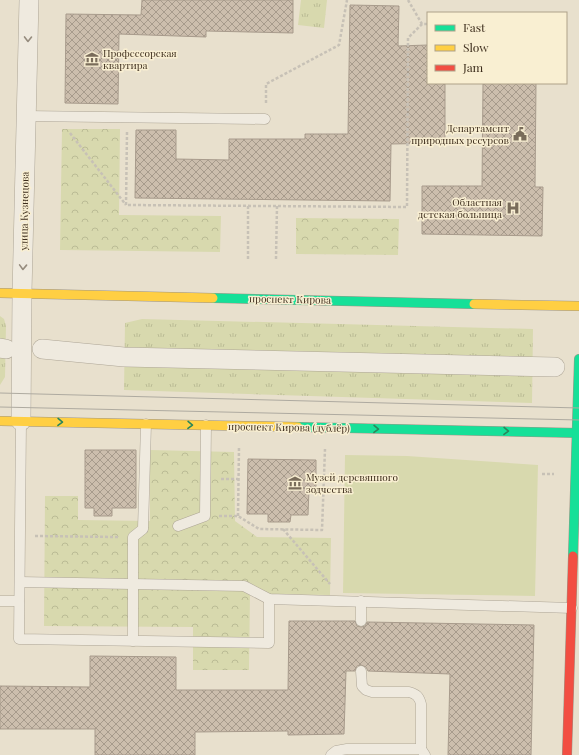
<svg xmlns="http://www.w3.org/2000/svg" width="579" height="755" font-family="'Playfair Display',serif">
  <defs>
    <pattern id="forest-crowns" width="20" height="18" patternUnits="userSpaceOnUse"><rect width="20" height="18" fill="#d8d9ae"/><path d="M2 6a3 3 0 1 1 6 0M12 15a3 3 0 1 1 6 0" fill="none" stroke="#babb95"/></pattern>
    <pattern id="park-tufts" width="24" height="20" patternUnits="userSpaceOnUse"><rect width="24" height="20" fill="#d8d9ae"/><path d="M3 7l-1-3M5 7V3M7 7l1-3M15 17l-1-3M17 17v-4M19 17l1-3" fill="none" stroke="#babb95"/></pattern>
    <pattern id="building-cross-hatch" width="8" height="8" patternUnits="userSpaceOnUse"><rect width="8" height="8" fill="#ccbead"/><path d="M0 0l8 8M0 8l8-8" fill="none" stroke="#a79b8c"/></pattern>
  </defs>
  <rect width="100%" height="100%" fill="#e8e0cd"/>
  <polygon fill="#d8d9ae" points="345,455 407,456 538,465 535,596 343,593"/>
  <g fill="url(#forest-crowns)">
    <polygon points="62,129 120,129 119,215 221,216 220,252 60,250"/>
    <polygon points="296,218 399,219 398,255 296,254"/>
    <polygon points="150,450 234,452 235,521 257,537 331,538 330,595 250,594 249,670 193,670 193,627 44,626 45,496 78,496 78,520 150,521"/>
  </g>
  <g fill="url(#park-tufts)">
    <polygon points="301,0 327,0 324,28 298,25"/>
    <polygon points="0,316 4,319 6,326 5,377 0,385"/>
    <polygon points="142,319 533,329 532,403 124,390 125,323"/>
  </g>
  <g fill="url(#building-cross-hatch)" stroke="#a89b8c">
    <polygon points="142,0 293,0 293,33 206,31 206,37 119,34 118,104 65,103 66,14 141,15"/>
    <polygon points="350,5 399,6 398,46 428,45 428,83 445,83 445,143 391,144 390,201 135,198 136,130 176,130 176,159 229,160 229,139 305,139 305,134 348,134"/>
    <polygon points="483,83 536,83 535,187 543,187 542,236 422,234 422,186 482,186"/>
    <polygon points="85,450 136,450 136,508 112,508 112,516 94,516 94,508 85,508"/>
    <polygon points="248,459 316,460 316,489 309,489 308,515 291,515 290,522 268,522 268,514 247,514"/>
    <polygon points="289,621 355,621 357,626 361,627 365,626 367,622 534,625 531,755 448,755 450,674 368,671 366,667 361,665 357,666 355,671 346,671 344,734 288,735 288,731 195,732 195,755 95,755 95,729 0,729 0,686 90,687 90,656 176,657 176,690 288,690"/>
  </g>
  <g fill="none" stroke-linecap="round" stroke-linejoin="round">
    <g stroke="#ada596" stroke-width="11">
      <g id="lane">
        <polyline points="26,116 265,119"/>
        <polyline points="21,421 19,639 269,643 269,599"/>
        <polyline points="178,526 205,516 206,425"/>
        <polyline points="20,582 244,586 269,599 572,608"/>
        <polyline points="0,601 19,601"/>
        <polyline points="361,601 361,621"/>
        <polyline points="133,641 133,537 143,529 146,424"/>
        <path d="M361 671 362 686 366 690 372 692H409C416 694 419 696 421 704V749L425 755"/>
        <polyline points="331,755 336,751 347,749 421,749"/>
      </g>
    </g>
    <g stroke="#ada596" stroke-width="20">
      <g id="street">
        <polyline points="0,348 6,349"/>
        <polyline points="42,349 124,357 555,367"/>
        <polyline points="21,421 22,293 29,0"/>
      </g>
    </g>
    <g stroke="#9d9486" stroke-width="10">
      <g id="fast">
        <polyline points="213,298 474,304"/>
        <polyline points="298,427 579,433"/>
        <polyline points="573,556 579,359"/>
      </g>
    </g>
    <g stroke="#9d9486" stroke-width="10">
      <g id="slow">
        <polyline points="0,293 213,298"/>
        <polyline points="474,304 579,306"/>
        <polyline points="0,421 298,427"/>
      </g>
    </g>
    <g stroke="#9d9486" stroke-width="10">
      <polyline id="jam" points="567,755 573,556"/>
    </g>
    <g stroke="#c7c1b6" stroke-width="2.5" stroke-dasharray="3 2" stroke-linecap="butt">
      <polyline points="408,0 422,24 428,24"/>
      <polyline points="266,103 266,84 339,45 347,0"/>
      <polyline points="127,132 126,205 407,207 408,38 422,24"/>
      <polyline points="70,133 126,205"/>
      <polyline points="248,259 248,206"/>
      <polyline points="276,259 277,206"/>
      <polyline points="542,474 554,474"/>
      <polyline points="221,479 238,479"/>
      <polyline points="219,516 238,516 259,529 322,530 325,449"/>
      <polyline points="238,516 239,447"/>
      <polyline points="283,529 330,584"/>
      <polyline points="35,536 118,537"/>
    </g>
    <use href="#lane" stroke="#efeadf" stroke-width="10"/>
    <use href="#street" stroke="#efeadf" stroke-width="19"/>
    <use href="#fast" stroke="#16e098" stroke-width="9"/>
    <use href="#slow" stroke="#ffcf43" stroke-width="9"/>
    <use href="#jam" stroke="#f24e42" stroke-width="9"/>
    <g stroke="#aeaaa0" stroke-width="1">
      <polyline points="0,393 579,408"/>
      <polyline points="0,407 579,420"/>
    </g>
  </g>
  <defs><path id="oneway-chevron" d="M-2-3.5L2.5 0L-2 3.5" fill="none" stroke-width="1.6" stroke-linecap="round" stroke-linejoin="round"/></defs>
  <g stroke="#968c7e">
    <use href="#oneway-chevron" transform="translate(28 39) rotate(91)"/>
    <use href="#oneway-chevron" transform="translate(23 267) rotate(92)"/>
  </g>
  <g stroke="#2a865a">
    <use href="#oneway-chevron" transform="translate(60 422) rotate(1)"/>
    <use href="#oneway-chevron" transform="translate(190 425) rotate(1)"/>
    <use href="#oneway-chevron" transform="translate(376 429) rotate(1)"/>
    <use href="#oneway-chevron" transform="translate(506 431) rotate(1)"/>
  </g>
  <defs>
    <g id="museum-bare" transform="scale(1.08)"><path d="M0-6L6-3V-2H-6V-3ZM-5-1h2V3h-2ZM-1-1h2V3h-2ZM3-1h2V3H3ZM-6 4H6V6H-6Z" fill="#796c5a" stroke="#f9efd2" stroke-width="2.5" paint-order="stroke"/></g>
    <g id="civic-bare" transform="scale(1.08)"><path d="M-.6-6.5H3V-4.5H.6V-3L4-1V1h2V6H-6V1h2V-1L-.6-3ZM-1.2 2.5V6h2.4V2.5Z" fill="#796c5a" stroke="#f9efd2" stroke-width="2.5" paint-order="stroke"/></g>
    <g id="hospital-bare" transform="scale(1.08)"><path d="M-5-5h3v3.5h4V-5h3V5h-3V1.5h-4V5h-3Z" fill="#796c5a" stroke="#f9efd2" stroke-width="2.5" paint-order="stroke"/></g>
  </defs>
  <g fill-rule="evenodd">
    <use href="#museum-bare" x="92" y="59"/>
    <use href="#civic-bare" x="520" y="134"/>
    <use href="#hospital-bare" x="513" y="208"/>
    <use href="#museum-bare" x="295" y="483"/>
  </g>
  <g text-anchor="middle" stroke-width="3" stroke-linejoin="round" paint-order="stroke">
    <g font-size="10" fill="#3d2d1c" stroke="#f9efd2" text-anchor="start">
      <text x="103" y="57">Профессорская<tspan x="103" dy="12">квартира</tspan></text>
      <text x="509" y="132" text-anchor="end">Департамент<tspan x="509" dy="12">природных ресурсов</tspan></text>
      <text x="502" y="206" text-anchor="end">Областная<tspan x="502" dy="12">детская больница</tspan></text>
      <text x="306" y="481">Музей деревянного<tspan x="306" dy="12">зодчества</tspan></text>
    </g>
    <g font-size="10" fill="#3d2d1c" stroke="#f9efd2">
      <text transform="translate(24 211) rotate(-89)" y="4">улица Кузнецова</text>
      <text transform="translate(290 299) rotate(1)" y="4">проспект Кирова</text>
      <text transform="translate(289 427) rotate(1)" y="4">проспект Кирова (дублёр)</text>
    </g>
  </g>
  <rect x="427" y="12" width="140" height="72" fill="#f9efd2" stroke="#aea189"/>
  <rect x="435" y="25" width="20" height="6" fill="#16e098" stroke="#aea189"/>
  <text x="463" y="32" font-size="12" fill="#3d2d1c">Fast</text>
  <rect x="435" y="45" width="20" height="6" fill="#ffcf43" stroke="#aea189"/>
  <text x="463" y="52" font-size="12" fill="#3d2d1c">Slow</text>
  <rect x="435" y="65" width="20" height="6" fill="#f24e42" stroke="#aea189"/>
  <text x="463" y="72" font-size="12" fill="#3d2d1c">Jam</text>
</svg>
